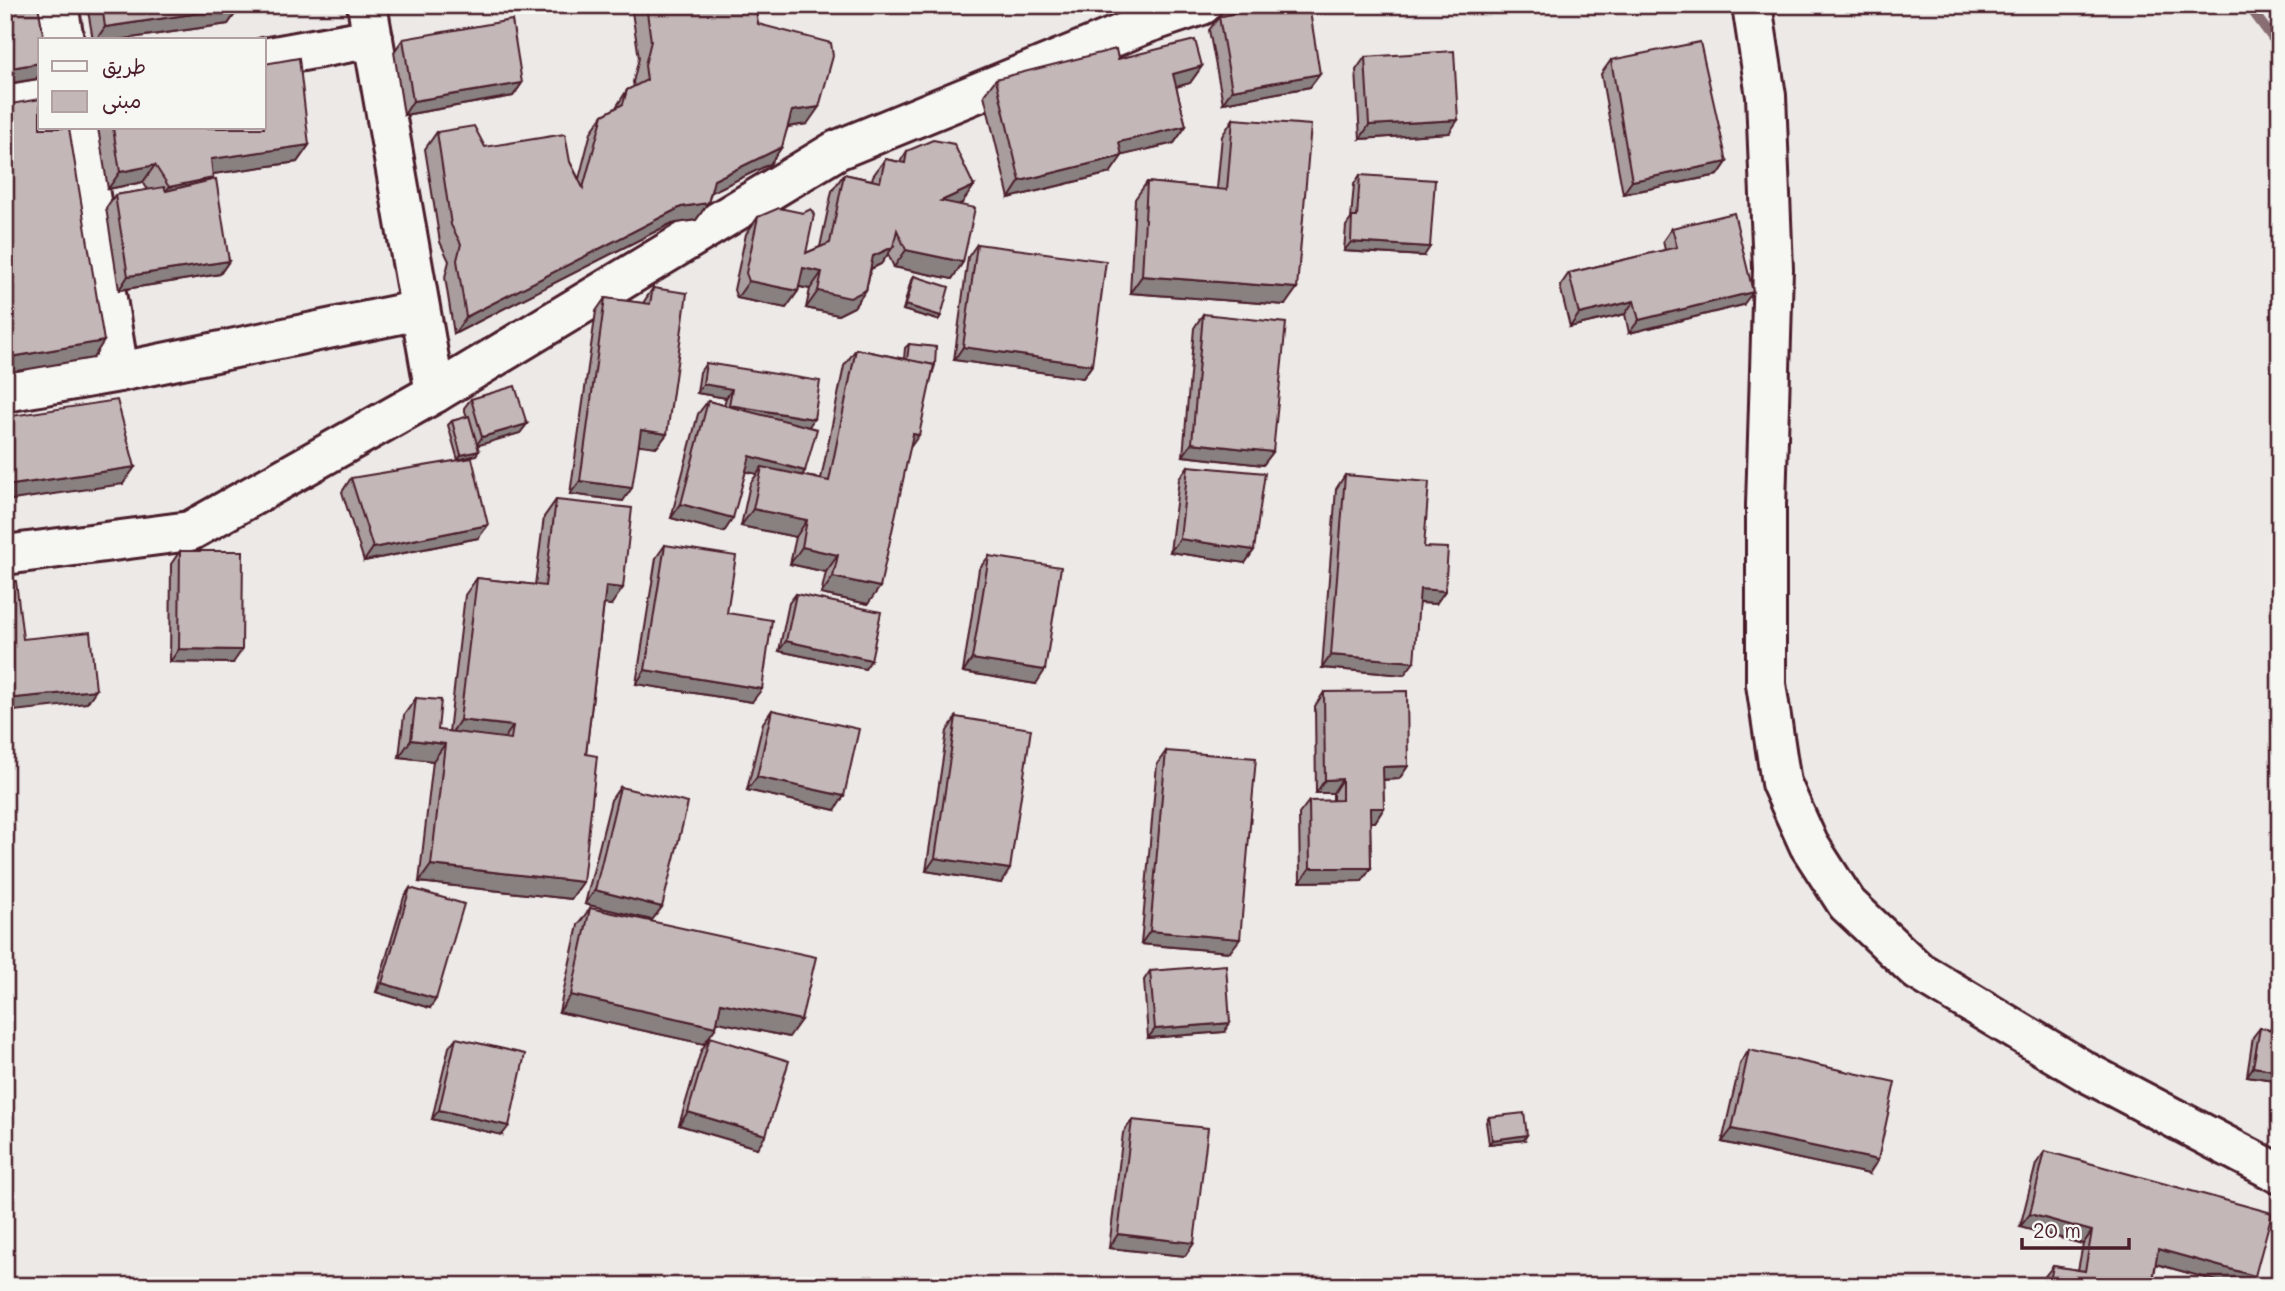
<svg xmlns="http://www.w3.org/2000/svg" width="2285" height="1291" font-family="Mali,'Playpen Sans Arabic',sans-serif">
  <rect width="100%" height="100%" fill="#ece9e6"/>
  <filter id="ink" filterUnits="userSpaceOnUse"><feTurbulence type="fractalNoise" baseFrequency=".0143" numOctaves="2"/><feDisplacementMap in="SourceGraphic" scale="14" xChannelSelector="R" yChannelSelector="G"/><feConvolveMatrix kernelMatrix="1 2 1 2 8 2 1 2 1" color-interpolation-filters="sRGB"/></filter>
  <g filter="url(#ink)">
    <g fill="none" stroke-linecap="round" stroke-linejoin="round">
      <polyline stroke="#886e73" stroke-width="10" points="2248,5 2280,48"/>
      <g stroke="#4a1f2b" stroke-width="44">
        <g id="street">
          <polyline points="58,5 64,40"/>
          <polyline points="367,5 435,393"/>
          <polyline points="264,58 373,38"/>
          <polyline points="5,105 40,99"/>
          <polyline points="79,128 119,372"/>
          <polyline points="5,392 119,372 420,310"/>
          <polyline points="5,555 190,531 435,393 837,150 1148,23 1202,5"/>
        </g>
      </g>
      <g stroke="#4a1f2b" stroke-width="44">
        <polyline id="primary" points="1752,5 1766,96 1773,269 1766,505 1766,684 1781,783 1809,845 1847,904 1918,971 2086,1072 2280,1174"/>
      </g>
      <use href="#street" stroke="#f6f6f2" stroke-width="38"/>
      <use href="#primary" stroke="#f6f6f2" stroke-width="38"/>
    </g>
    <g fill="#a99d9d" stroke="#4a1f2b" stroke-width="2">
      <polygon points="87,5 240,5 240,7 228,24 117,40 93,40"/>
      <polygon points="631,5 755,5 758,24 807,124 788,127 770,164 711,192 708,203 696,220 670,224 454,334 445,277 449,261 440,242 425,149 437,132 485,147 570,162 579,179 591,132 603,115 615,109 627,90 634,87 633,82 639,58"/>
      <polygon points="1219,17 1320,74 1310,87 1223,103 1209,30"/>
      <polygon points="403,39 522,83 513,96 404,115 394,52"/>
      <polygon points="1365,57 1449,133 1360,139 1356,70"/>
      <polygon points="1118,59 1202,66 1190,83 1176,87 1186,126 1174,143 1122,155 1110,173 1009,198 984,95 996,79"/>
      <polygon points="1611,60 1727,162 1718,175 1623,194 1601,74"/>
      <polygon points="1233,119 1285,305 1130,293 1135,199 1147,182 1217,189 1222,136"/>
      <polygon points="98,128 264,128 309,145 297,162 213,174 212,180 229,261 220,274 119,290 106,208 115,195 148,190 143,182 108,189"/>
      <polygon points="907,151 962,203 958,205 963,262 952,279 894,267 888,254 881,264 871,269 866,290 854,307 838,315 806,308 810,289 799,287 798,291 786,308 737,298 734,290 746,234 758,217 806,253 820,247 832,191 844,174 872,180 873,176 885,159 900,162"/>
      <polygon points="1360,175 1424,256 1344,251 1346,226 1351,219 1354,184"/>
      <polygon points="1672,228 1743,305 1629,333 1625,314 1570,327 1560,286 1569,273 1665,250 1663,241"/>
      <polygon points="977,244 1092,365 1083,378 954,360 968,257"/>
      <polygon points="914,276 941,316 938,320 903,310 911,280"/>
      <polygon points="653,288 667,434 657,447 639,444 623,501 570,494 596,311 605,298 643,303"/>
      <polygon points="1203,314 1273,452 1263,465 1183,456 1194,328"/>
      <polygon points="909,344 935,365 910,447 868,604 821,594 826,572 790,564 796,537 741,526 750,484 757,474 746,471 724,532 671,518 698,414 708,401 724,405 726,398 697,393 700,372 706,363 808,427 802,475 821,479 844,366 856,349 904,359 905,348"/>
      <polygon points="471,399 527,424 520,433 477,445 476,455 458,460 448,425 452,421 467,417 464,408"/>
      <polygon points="1188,466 1254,550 1245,563 1170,552 1179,479"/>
      <polygon points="1345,475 1424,547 1436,604 1418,603 1404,675 1322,668 1336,489"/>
      <polygon points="351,478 488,525 478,538 364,561 342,492"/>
      <polygon points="556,500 611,605 604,604 586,754 583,882 571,899 419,882 433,761 399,757 404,715 416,698 438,730 449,732 465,595 477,578 535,585 544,517"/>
      <polygon points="665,545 727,613 752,702 636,684 656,558"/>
      <polygon points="180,551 233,663 170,662 171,564"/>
      <polygon points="989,556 1036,684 963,672 979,569"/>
      <polygon points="796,594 871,660 865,669 779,651 789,603"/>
      <polygon points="1324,692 1408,766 1399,779 1383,780 1384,808 1375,822 1370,822 1371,868 1362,881 1300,882 1299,814 1309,801 1333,801 1333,793 1316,793 1315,706"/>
      <polygon points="772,710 835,810 747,790 763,723"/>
      <polygon points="956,717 1001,883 926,871 947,731"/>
      <polygon points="1166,751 1230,952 1141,944 1157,764"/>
      <polygon points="620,787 662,907 652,920 585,904 611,800"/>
      <polygon points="410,888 430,1008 376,992 404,897"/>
      <polygon points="590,908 789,1037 717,1021 716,1027 704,1044 559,1012 578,925"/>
      <polygon points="1150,971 1224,1032 1148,1038 1144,980"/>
      <polygon points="2260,1028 2280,1031 2280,1081 2247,1076 2253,1037"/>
      <polygon points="710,1037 757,1148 679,1125 701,1051"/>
      <polygon points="456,1038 502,1135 432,1119 449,1047"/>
      <polygon points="1749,1050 1869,1174 1722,1142 1740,1064"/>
      <polygon points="1489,1117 1524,1140 1489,1144 1486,1122"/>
      <polygon points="1132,1120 1194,1243 1185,1256 1109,1248 1123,1133"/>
      <polygon points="2045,1151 2255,1276 2248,1286 2235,1286 2156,1264 2152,1286 2042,1286 2043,1279 2053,1266 2078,1270 2083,1244 2020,1227 2036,1164"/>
    </g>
    <g fill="#898080" stroke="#4a1f2b" stroke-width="2">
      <polygon points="240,7 228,24 117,40 96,40 105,27"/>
      <polygon points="40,63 40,73 36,79 5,84 5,69"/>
      <polygon points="1202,66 1190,83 1161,91 1173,74"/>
      <polygon points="1320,74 1310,87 1223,103 1232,90"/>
      <polygon points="522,83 513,96 404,115 413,101"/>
      <polygon points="819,107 807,124 780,128 792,111"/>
      <polygon points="1458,120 1449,133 1360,139 1369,125"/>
      <polygon points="1186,126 1174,143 1107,159 1119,142"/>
      <polygon points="309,145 297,162 199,176 211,159"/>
      <polygon points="782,147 770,164 702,197 714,180"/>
      <polygon points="1122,156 1110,173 1009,198 1020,181"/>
      <polygon points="1727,162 1718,175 1623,194 1632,181"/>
      <polygon points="155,165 143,182 108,189 120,172"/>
      <polygon points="213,178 202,195 157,204 169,187"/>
      <polygon points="974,186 962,203 929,218 941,201"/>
      <polygon points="708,203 696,220 670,224 454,334 466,317 681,207"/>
      <polygon points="1351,242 1430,247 1424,256 1344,251"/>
      <polygon points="893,247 881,264 861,273 873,256"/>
      <polygon points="906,250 963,262 952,279 894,267"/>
      <polygon points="229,261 220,274 119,290 128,276"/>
      <polygon points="803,268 822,272 810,289 791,285"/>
      <polygon points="1142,276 1297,288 1285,305 1130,293"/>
      <polygon points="749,281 798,291 786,308 737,298"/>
      <polygon points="866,290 854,307 838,315 806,308 818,291"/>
      <polygon points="1753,292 1743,305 1629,333 1639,320"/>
      <polygon points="1634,301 1625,314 1570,327 1579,314"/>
      <polygon points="906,305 941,316 938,320 903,310"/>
      <polygon points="104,341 93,358 5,373 5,358"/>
      <polygon points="963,347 1092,365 1083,378 954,360"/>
      <polygon points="703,384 732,389 726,398 697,393"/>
      <polygon points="729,405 814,419 808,428 723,414"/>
      <polygon points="527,424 520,433 476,446 482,437"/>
      <polygon points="641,430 667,434 657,447 632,444"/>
      <polygon points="913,434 919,435 907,452"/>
      <polygon points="1192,443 1273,452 1263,465 1183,456"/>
      <polygon points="479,451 476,455 458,460 461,455"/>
      <polygon points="750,456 805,471 796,484 762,467 757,474 740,470"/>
      <polygon points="135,467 123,484 5,501 5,486"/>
      <polygon points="580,481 632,488 623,501 570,494"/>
      <polygon points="681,504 733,518 724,532 671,518"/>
      <polygon points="753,509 807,520 796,537 741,526"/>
      <polygon points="488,525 478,538 364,561 373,548"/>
      <polygon points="1180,539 1254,550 1245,563 1170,552"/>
      <polygon points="802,547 838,555 826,572 790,564"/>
      <polygon points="833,577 880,587 868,604 821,594"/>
      <polygon points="606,586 623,588 611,605 594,603"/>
      <polygon points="1420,589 1445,591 1436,604 1410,602"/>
      <polygon points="786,641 871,660 865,669 779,651"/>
      <polygon points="179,649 242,650 233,663 170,662"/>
      <polygon points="1331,655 1414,662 1404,675 1322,668"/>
      <polygon points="972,659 1045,670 1036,684 963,672"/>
      <polygon points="645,670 762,689 752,702 636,684"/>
      <polygon points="96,690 87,703 5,712 5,699"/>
      <polygon points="460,720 513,726 501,743 449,737"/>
      <polygon points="411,740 445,744 433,761 399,757"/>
      <polygon points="1408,766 1399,779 1374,780 1383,767"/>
      <polygon points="757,777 844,796 835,810 747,790"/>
      <polygon points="1342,779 1333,793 1316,793 1325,780"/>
      <polygon points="1370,808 1384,808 1375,822 1361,822"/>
      <polygon points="935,858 1010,869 1001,883 926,871"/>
      <polygon points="431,865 583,882 571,899 419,882"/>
      <polygon points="1310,868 1371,868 1362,881 1300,882"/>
      <polygon points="595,890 662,907 652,920 585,904"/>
      <polygon points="1150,931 1240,939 1230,952 1141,944"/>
      <polygon points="382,983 436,999 430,1008 376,992"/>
      <polygon points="571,995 716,1027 704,1044 559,1012"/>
      <polygon points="721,1003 801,1020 789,1037 709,1020"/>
      <polygon points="1230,1023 1224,1032 1148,1038 1155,1029"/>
      <polygon points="2253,1067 2280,1071 2280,1081 2247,1076"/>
      <polygon points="439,1110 509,1126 502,1135 432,1119"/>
      <polygon points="688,1112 766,1135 757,1148 679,1125"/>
      <polygon points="1732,1129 1878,1160 1869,1174 1722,1142"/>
      <polygon points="1527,1135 1524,1140 1489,1144 1492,1140"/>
      <polygon points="2030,1214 2092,1231 2083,1244 2020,1227"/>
      <polygon points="1118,1234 1194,1243 1185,1256 1109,1248"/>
      <polygon points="2158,1249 2255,1276 2248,1286 2235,1286 2149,1262"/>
    </g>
    <g fill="#c4b7b7" stroke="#4a1f2b" stroke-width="2">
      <polygon points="5,5 38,5 44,40 40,40 40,63 5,69"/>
      <polygon points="102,5 240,5 240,7 105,27"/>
      <polygon points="646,5 755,5 758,24 831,43 833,56 819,107 792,111 782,147 714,180 708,203 681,207 466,317 457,260 461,244 451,225 437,132 474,126 485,147 565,134 570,162 583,188 603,115 623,104 627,90 647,80 645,65 651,41"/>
      <polygon points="1264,5 1309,5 1320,74 1232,90 1219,17"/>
      <polygon points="512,20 522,83 413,101 403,39"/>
      <polygon points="1195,40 1202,66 1173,74 1186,126 1119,142 1122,156 1020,181 996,79 1116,49 1118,59"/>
      <polygon points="1700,42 1727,162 1632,181 1611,60"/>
      <polygon points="1454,51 1458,120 1369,125 1365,57"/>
      <polygon points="299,58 309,145 211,159 213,178 169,187 155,165 120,172 113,128 264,128 264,64"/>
      <polygon points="40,99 40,128 69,128 104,341 5,358 5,105"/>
      <polygon points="1233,119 1311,125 1297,288 1142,276 1147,182 1227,190"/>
      <polygon points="933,140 954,144 974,186 941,201 975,208 963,262 906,250 897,230 893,247 873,256 866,290 850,298 818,291 822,272 803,268 798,291 749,281 746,273 758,217 779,208 803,213 811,209 814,215 806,253 830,243 844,174 880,182 885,159 905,163 907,151"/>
      <polygon points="1360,175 1435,180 1430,247 1351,242 1352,217 1357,217"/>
      <polygon points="216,179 229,261 128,276 115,195 164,187 166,191"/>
      <polygon points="1734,213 1753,292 1639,320 1634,301 1579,314 1569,273 1677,247 1672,228"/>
      <polygon points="977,244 1106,261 1092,365 963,347"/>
      <polygon points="914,276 949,287 941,316 906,305"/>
      <polygon points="653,288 687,293 667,434 641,430 632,488 580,481 605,298 650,304"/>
      <polygon points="1203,314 1286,323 1273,452 1192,443"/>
      <polygon points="909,344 936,347 935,365 907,360"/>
      <polygon points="856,349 934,365 919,435 913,434 880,587 833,577 838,555 802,547 807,520 753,509 762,467 829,481"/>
      <polygon points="706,363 820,381 814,419 729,405 732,389 703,384"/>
      <polygon points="515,386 527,424 482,437 471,399"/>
      <polygon points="117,400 135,467 5,486 5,417"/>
      <polygon points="708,401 817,429 805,471 750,456 733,518 681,504"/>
      <polygon points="469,416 479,451 461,455 452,421"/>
      <polygon points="472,458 488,525 373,548 351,478"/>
      <polygon points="1188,466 1265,473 1254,550 1180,539"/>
      <polygon points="1345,475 1429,482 1424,547 1448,548 1445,591 1420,589 1414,662 1331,655"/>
      <polygon points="556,500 632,508 623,588 606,586 586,754 597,756 583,882 431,865 445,744 411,740 416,698 441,700 438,730 511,739 513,726 460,720 477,578 545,586"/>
      <polygon points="665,545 736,556 727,613 772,620 762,689 645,670"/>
      <polygon points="180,551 243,551 242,650 179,649"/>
      <polygon points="989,556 1061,567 1045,670 972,659"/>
      <polygon points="16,581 23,639 90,632 96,690 5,699 5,582"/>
      <polygon points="796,594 881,612 871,660 786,641"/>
      <polygon points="1407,691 1408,766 1383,767 1384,808 1370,808 1371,868 1310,868 1309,801 1342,800 1342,779 1325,780 1324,692"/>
      <polygon points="772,710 859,729 844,796 757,777"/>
      <polygon points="956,717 1031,729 1010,869 935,858"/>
      <polygon points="1166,751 1256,758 1240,939 1150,931"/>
      <polygon points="620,787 688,803 662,907 595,890"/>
      <polygon points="410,888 464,904 436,999 382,983"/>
      <polygon points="590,908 816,957 801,1020 721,1003 716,1027 571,995"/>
      <polygon points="1226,965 1230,1023 1155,1029 1150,971"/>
      <polygon points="2260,1028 2280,1031 2280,1071 2253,1067"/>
      <polygon points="710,1037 789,1061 766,1135 688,1112"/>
      <polygon points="456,1038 525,1054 509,1126 439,1110"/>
      <polygon points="1749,1050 1895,1082 1878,1160 1732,1129"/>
      <polygon points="1524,1113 1527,1135 1492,1140 1489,1117"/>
      <polygon points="1132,1120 1208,1128 1194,1243 1118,1234"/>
      <polygon points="2045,1151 2272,1213 2255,1276 2158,1249 2152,1286 2049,1286 2053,1266 2085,1271 2092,1231 2030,1214"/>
    </g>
  </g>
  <rect width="2285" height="1291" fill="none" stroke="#f6f6f2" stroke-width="28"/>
  <rect x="14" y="14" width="2257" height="1263" fill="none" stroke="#4a1f2b" stroke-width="2.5" filter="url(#ink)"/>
  <rect x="38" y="38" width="228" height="91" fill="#f6f6f2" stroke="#b1a0a2" stroke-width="2"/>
  <rect x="52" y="61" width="35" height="10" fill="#f6f6f2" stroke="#b1a0a2" stroke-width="2"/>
  <text x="102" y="74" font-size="21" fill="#4a1f2b">طريق</text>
  <rect x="52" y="91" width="35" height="21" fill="#c4b7b7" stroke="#b1a0a2" stroke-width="2"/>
  <text x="102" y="108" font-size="21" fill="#4a1f2b">مبنى</text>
  <path d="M2022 1238v10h107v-10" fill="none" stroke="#4a1f2b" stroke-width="3.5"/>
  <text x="2033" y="1238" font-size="21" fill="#4a1f2b" stroke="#f6f6f2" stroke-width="5" paint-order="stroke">20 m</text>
</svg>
